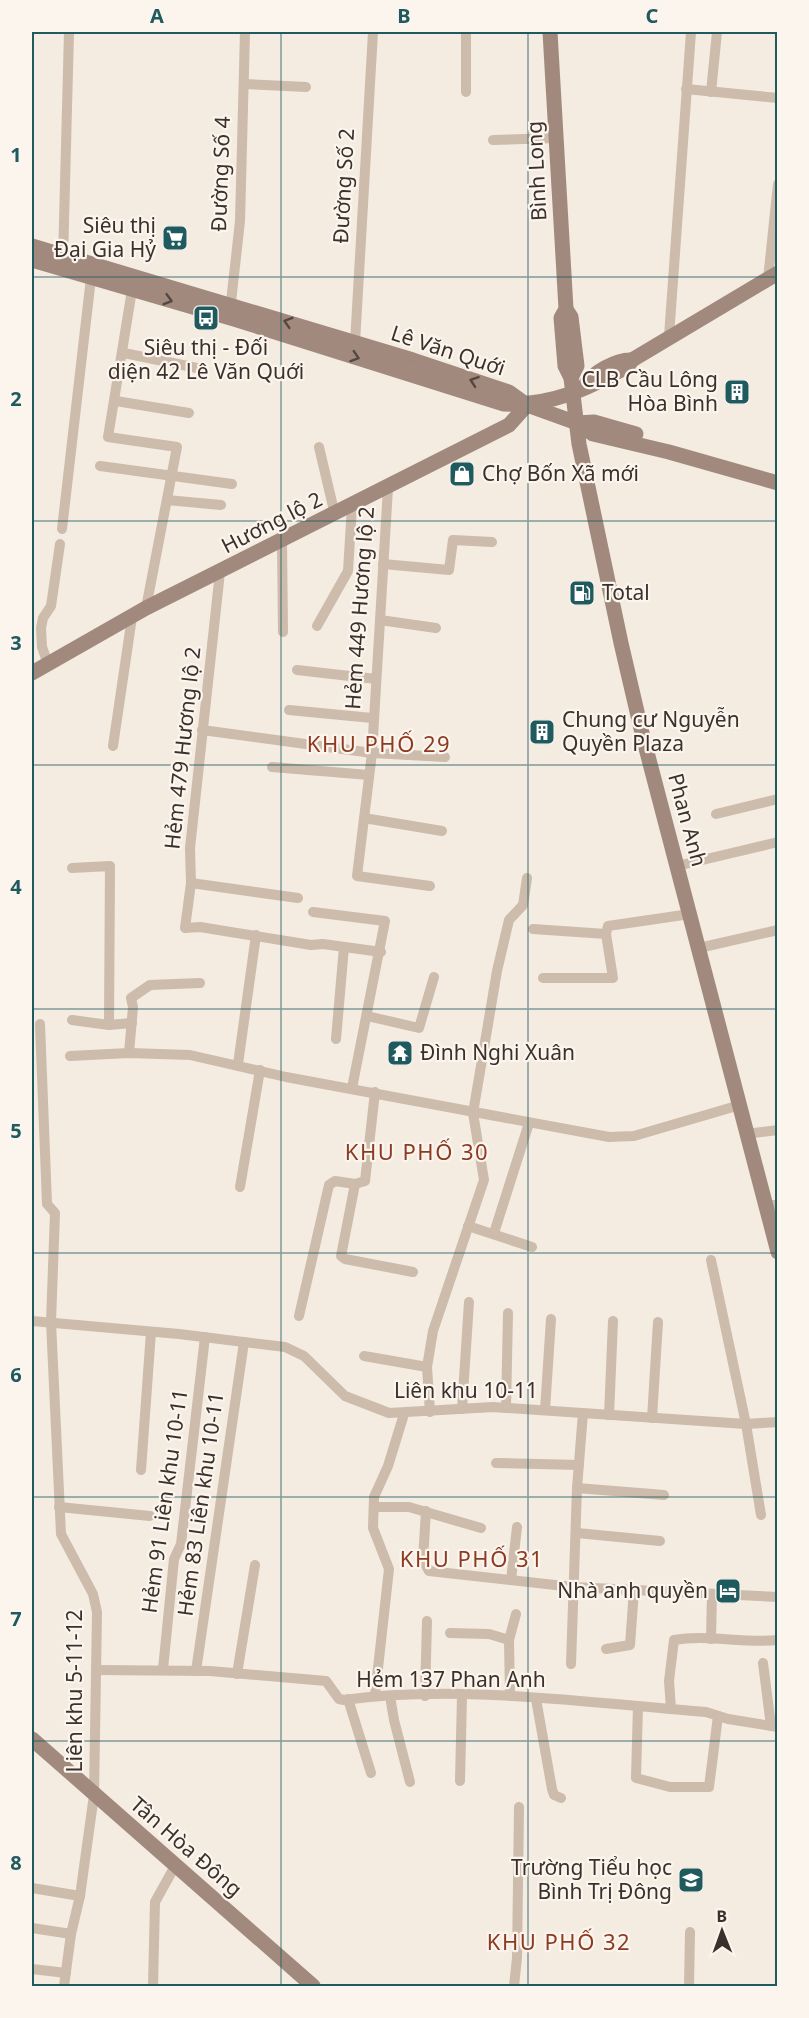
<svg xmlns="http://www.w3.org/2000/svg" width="809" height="2018" font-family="'Noto Sans',sans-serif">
  <rect width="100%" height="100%" fill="#f4ebe1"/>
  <polygon fill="#b8c4a0" points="32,863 34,863 32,963"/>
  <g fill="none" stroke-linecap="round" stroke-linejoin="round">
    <g stroke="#cdbbac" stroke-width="10">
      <polyline points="466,32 466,92"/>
      <polyline points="244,84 306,87"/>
      <polyline points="686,89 778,98"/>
      <polyline points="711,92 717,32"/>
      <polyline points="493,140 556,138"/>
      <polyline points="63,260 69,32"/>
      <polyline points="768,279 778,184"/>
      <polyline points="132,290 108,437 177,447 146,608"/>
      <polyline points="230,311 240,221 245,32"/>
      <polyline points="669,336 691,32"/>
      <polyline points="355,343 373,32"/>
      <polyline points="124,353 197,368"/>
      <polyline points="116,401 189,413"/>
      <polyline points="319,447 335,515"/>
      <polyline points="100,466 232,484"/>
      <polyline points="388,488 372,753 357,876 430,886"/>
      <polyline points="167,500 221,505"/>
      <polyline points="62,529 91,278"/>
      <polyline points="282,541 283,632"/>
      <polyline points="383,564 449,570 453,540 492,542"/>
      <polyline points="220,572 190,848 191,883 185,928 200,927 311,945 323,944 381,952"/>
      <polyline points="380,620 436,628"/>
      <polyline points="317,626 348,571 352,506"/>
      <polyline points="48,664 42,647 41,628 43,618 51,606 60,544"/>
      <polyline points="297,670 376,679"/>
      <polyline points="289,710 372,718"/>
      <polyline points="202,730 372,753 445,757"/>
      <polyline points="113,746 132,617"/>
      <polyline points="272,767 369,775"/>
      <polyline points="716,814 778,799"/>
      <polyline points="364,818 442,831"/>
      <polyline points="677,866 778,842"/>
      <polyline points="72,868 110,866 109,1025"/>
      <polyline points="191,883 298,898"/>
      <polyline points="313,912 385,921 352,1088"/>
      <polyline points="533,929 606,934"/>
      <polyline points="699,948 778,930"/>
      <polyline points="543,978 613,978 606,934 608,926 690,914"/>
      <polyline points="367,1016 419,1028 434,977"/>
      <polyline points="72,1020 109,1025 132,1023"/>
      <polyline points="40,1024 47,1204 55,1213 51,1322 61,1534 93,1594 97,1612 94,1795 80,1896 71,1934 64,1986"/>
      <polyline points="336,1039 344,947"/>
      <polyline points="129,1053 133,1007 131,998 150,985 200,983"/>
      <polyline points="70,1056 129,1053 190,1055 286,1077 609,1137 634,1136 740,1105"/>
      <polyline points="238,1064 256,935"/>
      <polyline points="375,1092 365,1181 355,1184 341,1256 345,1259 413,1272"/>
      <polyline points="745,1134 778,1130"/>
      <polyline points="240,1187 260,1070"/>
      <polyline points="765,1205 778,1205"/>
      <polyline points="468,1226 532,1247"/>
      <polyline points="494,1233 529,1123"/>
      <polyline points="711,1260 746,1424 761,1515"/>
      <polyline points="299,1316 329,1185 335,1181 355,1184"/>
      <polyline points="32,1321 179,1334 285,1347 304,1356 345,1396 389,1413 493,1407 746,1424 778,1422"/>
      <polyline points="364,1356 427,1367"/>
      <polyline points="506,1408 508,1313"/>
      <polyline points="462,1409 469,1302"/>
      <polyline points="545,1410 551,1319"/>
      <polyline points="430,1412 427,1367 433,1331 484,1180 473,1113 497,971 509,920 523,905 527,878"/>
      <polyline points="609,1415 613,1321"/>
      <polyline points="652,1418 658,1322"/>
      <polyline points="496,1463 579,1465"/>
      <polyline points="141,1470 151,1332"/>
      <polyline points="577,1488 664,1495"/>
      <polyline points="59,1507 150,1516"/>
      <polyline points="374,1507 409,1507 481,1528"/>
      <polyline points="426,1511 423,1560 429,1571 573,1587 778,1597"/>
      <polyline points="577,1533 660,1541"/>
      <polyline points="511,1580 517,1527"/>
      <polyline points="450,1633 489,1634 509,1640"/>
      <polyline points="711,1639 712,1594"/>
      <polyline points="606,1649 630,1645 634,1590"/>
      <polyline points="763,1663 771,1726"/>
      <polyline points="571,1664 577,1488 583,1413"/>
      <polyline points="163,1669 174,1559 181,1544 205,1337"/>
      <path d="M97 1670 210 1671 326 1681 339 1699 344 1700C458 1684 591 1703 706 1712L728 1719 778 1727"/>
      <polyline points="196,1671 244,1342"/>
      <polyline points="237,1674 255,1565"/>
      <polyline points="375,1695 389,1569 373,1528 374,1497 388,1466 404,1414"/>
      <polyline points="390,1696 394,1720 410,1782"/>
      <polyline points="425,1696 427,1621"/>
      <polyline points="510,1696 509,1640 516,1614"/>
      <polyline points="348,1699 371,1773"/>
      <polyline points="536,1699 552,1789 554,1795 561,1798"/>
      <polyline points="638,1706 636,1778 670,1787 709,1787 718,1716"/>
      <path d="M671 1709 669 1681 674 1640C708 1634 743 1644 778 1640"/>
      <polyline points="460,1781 462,1696"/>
      <polyline points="32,1888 80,1896"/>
      <polyline points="32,1928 71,1934"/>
      <polyline points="32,1969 66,1973"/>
      <polyline points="153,1986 155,1902 175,1866"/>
      <polyline points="514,1986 517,1958 519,1807"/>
      <polyline points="689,1986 690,1932"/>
    </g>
    <g stroke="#a18a7d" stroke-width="15">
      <polyline points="550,32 566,309 561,318 565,366 571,378 579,444 621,643 642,733 778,1252"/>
      <polyline points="32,246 413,360 509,392 527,405 577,423 593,434 669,452 778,483"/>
      <path d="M32 260 234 319 504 404C551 406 588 389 628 366L632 360C617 359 591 373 584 387"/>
      <polyline points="567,311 571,317 577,366 571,378"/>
      <polyline points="632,360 778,273"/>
      <polyline points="577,423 594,422 636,434"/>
      <polyline points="32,673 146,608 509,425 527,405"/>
      <polyline points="32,1739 313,1986"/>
    </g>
  </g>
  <defs><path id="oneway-chevron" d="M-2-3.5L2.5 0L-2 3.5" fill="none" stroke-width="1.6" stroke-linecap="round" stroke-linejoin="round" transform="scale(1.5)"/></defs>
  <g stroke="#544640">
    <use href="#oneway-chevron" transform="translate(168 300) rotate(16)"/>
    <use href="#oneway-chevron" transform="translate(288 322) rotate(-163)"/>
    <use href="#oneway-chevron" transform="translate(355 357) rotate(18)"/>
    <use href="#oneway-chevron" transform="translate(474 381) rotate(-161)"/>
  </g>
  <path fill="none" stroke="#1f5a5e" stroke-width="1.5" stroke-opacity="0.55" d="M281 32V1986M528 32V1986M32 277H778M32 521H778M32 765H778M32 1009H778M32 1253H778M32 1497H778M32 1741H778"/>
  <defs>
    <g id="supermarket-square" transform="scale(1.35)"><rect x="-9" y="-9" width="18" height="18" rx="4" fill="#1f5a5e" stroke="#fbf5ee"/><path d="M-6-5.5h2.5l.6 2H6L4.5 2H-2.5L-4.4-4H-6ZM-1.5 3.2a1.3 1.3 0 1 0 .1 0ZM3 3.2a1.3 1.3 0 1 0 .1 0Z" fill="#fff"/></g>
    <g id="bus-square" transform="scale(1.35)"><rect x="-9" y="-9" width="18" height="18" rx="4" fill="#1f5a5e" stroke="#fbf5ee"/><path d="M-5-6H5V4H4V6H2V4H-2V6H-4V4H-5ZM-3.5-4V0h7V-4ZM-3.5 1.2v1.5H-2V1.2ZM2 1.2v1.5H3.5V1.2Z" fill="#fff"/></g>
    <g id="building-square" transform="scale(1.35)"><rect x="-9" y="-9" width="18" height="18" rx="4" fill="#1f5a5e" stroke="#fbf5ee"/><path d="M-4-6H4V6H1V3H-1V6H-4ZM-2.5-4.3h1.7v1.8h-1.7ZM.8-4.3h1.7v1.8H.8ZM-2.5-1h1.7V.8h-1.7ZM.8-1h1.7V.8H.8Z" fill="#fff"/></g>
    <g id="shop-square" transform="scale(1.35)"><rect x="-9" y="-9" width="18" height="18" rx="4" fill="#1f5a5e" stroke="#fbf5ee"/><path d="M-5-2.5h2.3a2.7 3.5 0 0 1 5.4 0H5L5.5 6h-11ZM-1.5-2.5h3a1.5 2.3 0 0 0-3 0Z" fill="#fff"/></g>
    <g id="fuel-square" transform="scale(1.35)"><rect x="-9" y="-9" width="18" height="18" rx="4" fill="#1f5a5e" stroke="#fbf5ee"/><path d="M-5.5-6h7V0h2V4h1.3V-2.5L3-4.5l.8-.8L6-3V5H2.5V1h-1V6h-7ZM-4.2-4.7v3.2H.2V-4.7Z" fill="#fff"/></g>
    <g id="temple-square" transform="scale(1.35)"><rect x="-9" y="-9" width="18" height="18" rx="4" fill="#1f5a5e" stroke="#fbf5ee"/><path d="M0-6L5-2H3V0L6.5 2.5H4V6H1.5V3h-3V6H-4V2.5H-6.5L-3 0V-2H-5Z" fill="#fff"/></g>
    <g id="hotel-square" transform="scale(1.35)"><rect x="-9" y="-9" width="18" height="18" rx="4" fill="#1f5a5e" stroke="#fbf5ee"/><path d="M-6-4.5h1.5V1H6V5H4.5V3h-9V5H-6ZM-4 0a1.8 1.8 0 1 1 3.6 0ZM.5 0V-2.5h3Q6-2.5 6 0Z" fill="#fff"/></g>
    <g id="school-square" transform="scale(1.35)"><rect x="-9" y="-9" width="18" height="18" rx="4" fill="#1f5a5e" stroke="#fbf5ee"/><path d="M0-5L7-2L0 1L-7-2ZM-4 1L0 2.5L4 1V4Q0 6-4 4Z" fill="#fff"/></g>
  </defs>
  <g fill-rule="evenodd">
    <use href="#supermarket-square" x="175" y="238"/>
    <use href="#bus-square" x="206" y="318"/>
    <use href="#building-square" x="737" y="392"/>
    <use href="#shop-square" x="462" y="474"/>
    <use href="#fuel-square" x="582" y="593"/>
    <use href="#building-square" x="542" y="732"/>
    <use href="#temple-square" x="400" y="1053"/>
    <use href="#hotel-square" x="728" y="1591"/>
    <use href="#school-square" x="691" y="1880"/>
  </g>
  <g text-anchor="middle" stroke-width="4.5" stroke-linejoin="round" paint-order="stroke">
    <g font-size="21" fill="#3b302b" stroke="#fbf5ee">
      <text transform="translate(537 171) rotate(-93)" y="7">Bình Long</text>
      <text transform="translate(221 174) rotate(-88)" y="7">Đường Số 4</text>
      <text transform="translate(344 186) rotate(-87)" y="7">Đường Số 2</text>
      <text transform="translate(448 351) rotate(18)" y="7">Lê Văn Quới</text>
      <text transform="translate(272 523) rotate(-27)" y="7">Hương lộ 2</text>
      <text transform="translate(360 608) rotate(-86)" y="7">Hẻm 449 Hương lộ 2</text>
      <text transform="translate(183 748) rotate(-84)" y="7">Hẻm 479 Hương lộ 2</text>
      <text transform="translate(687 820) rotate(75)" y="7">Phan Anh</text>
      <text x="466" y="1398">Liên khu 10-11</text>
      <text transform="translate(165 1501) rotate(-82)" y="7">Hẻm 91 Liên khu 10-11</text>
      <text transform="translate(201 1504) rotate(-82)" y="7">Hẻm 83 Liên khu 10-11</text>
      <text x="451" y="1687">Hẻm 137 Phan Anh</text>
      <text transform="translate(75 1691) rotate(-90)" y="7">Liên khu 5-11-12</text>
      <text transform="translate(186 1847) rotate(41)" y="7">Tân Hòa Đông</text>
    </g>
    <g font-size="21" fill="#3b302b" stroke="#fbf5ee" text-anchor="end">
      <text x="156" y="233">Siêu thị<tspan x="156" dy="24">Đại Gia Hỷ</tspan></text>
      <text x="206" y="355" text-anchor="middle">Siêu thị - Đối<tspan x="206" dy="24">diện 42 Lê Văn Quới</tspan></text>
      <text x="718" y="387">CLB Cầu Lông<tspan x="718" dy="24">Hòa Bình</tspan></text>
      <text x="482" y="481" text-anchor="start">Chợ Bốn Xã mới</text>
      <text x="602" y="600" text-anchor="start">Total</text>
      <text x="562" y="727" text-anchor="start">Chung cư Nguyễn<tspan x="562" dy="24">Quyền Plaza</tspan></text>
      <text x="420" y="1060" text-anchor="start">Đình Nghi Xuân</text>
      <text x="708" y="1598">Nhà anh quyền</text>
      <text x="672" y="1875">Trường Tiểu học<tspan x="672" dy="24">Bình Trị Đông</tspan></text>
    </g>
    <g font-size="22" letter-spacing="1.5" fill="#8c3b22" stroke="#fbf5ee">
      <text x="379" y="752">KHU PHỐ 29</text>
      <text x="417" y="1160">KHU PHỐ 30</text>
      <text x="472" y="1567">KHU PHỐ 31</text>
      <text x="559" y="1950">KHU PHỐ 32</text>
    </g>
  </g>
  <rect width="809" height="2018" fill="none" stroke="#fbf5ee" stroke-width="66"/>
  <g transform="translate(722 1931) rotate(359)" stroke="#fbf5ee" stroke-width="4.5" paint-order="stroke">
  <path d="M0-4.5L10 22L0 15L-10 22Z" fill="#3b302b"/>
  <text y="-9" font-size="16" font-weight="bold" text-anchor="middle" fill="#3b302b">B</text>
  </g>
  <rect x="33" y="33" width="743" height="1952" fill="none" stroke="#1f5a5e" stroke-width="2"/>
  <g font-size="20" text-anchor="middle" font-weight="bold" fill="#1f5a5e">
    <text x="157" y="23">A</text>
    <text x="404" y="23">B</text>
    <text x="652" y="23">C</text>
    <text x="16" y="162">1</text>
    <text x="16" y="406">2</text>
    <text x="16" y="650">3</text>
    <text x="16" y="894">4</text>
    <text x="16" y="1138">5</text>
    <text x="16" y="1382">6</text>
    <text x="16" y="1626">7</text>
    <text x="16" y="1870">8</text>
  </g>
</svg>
